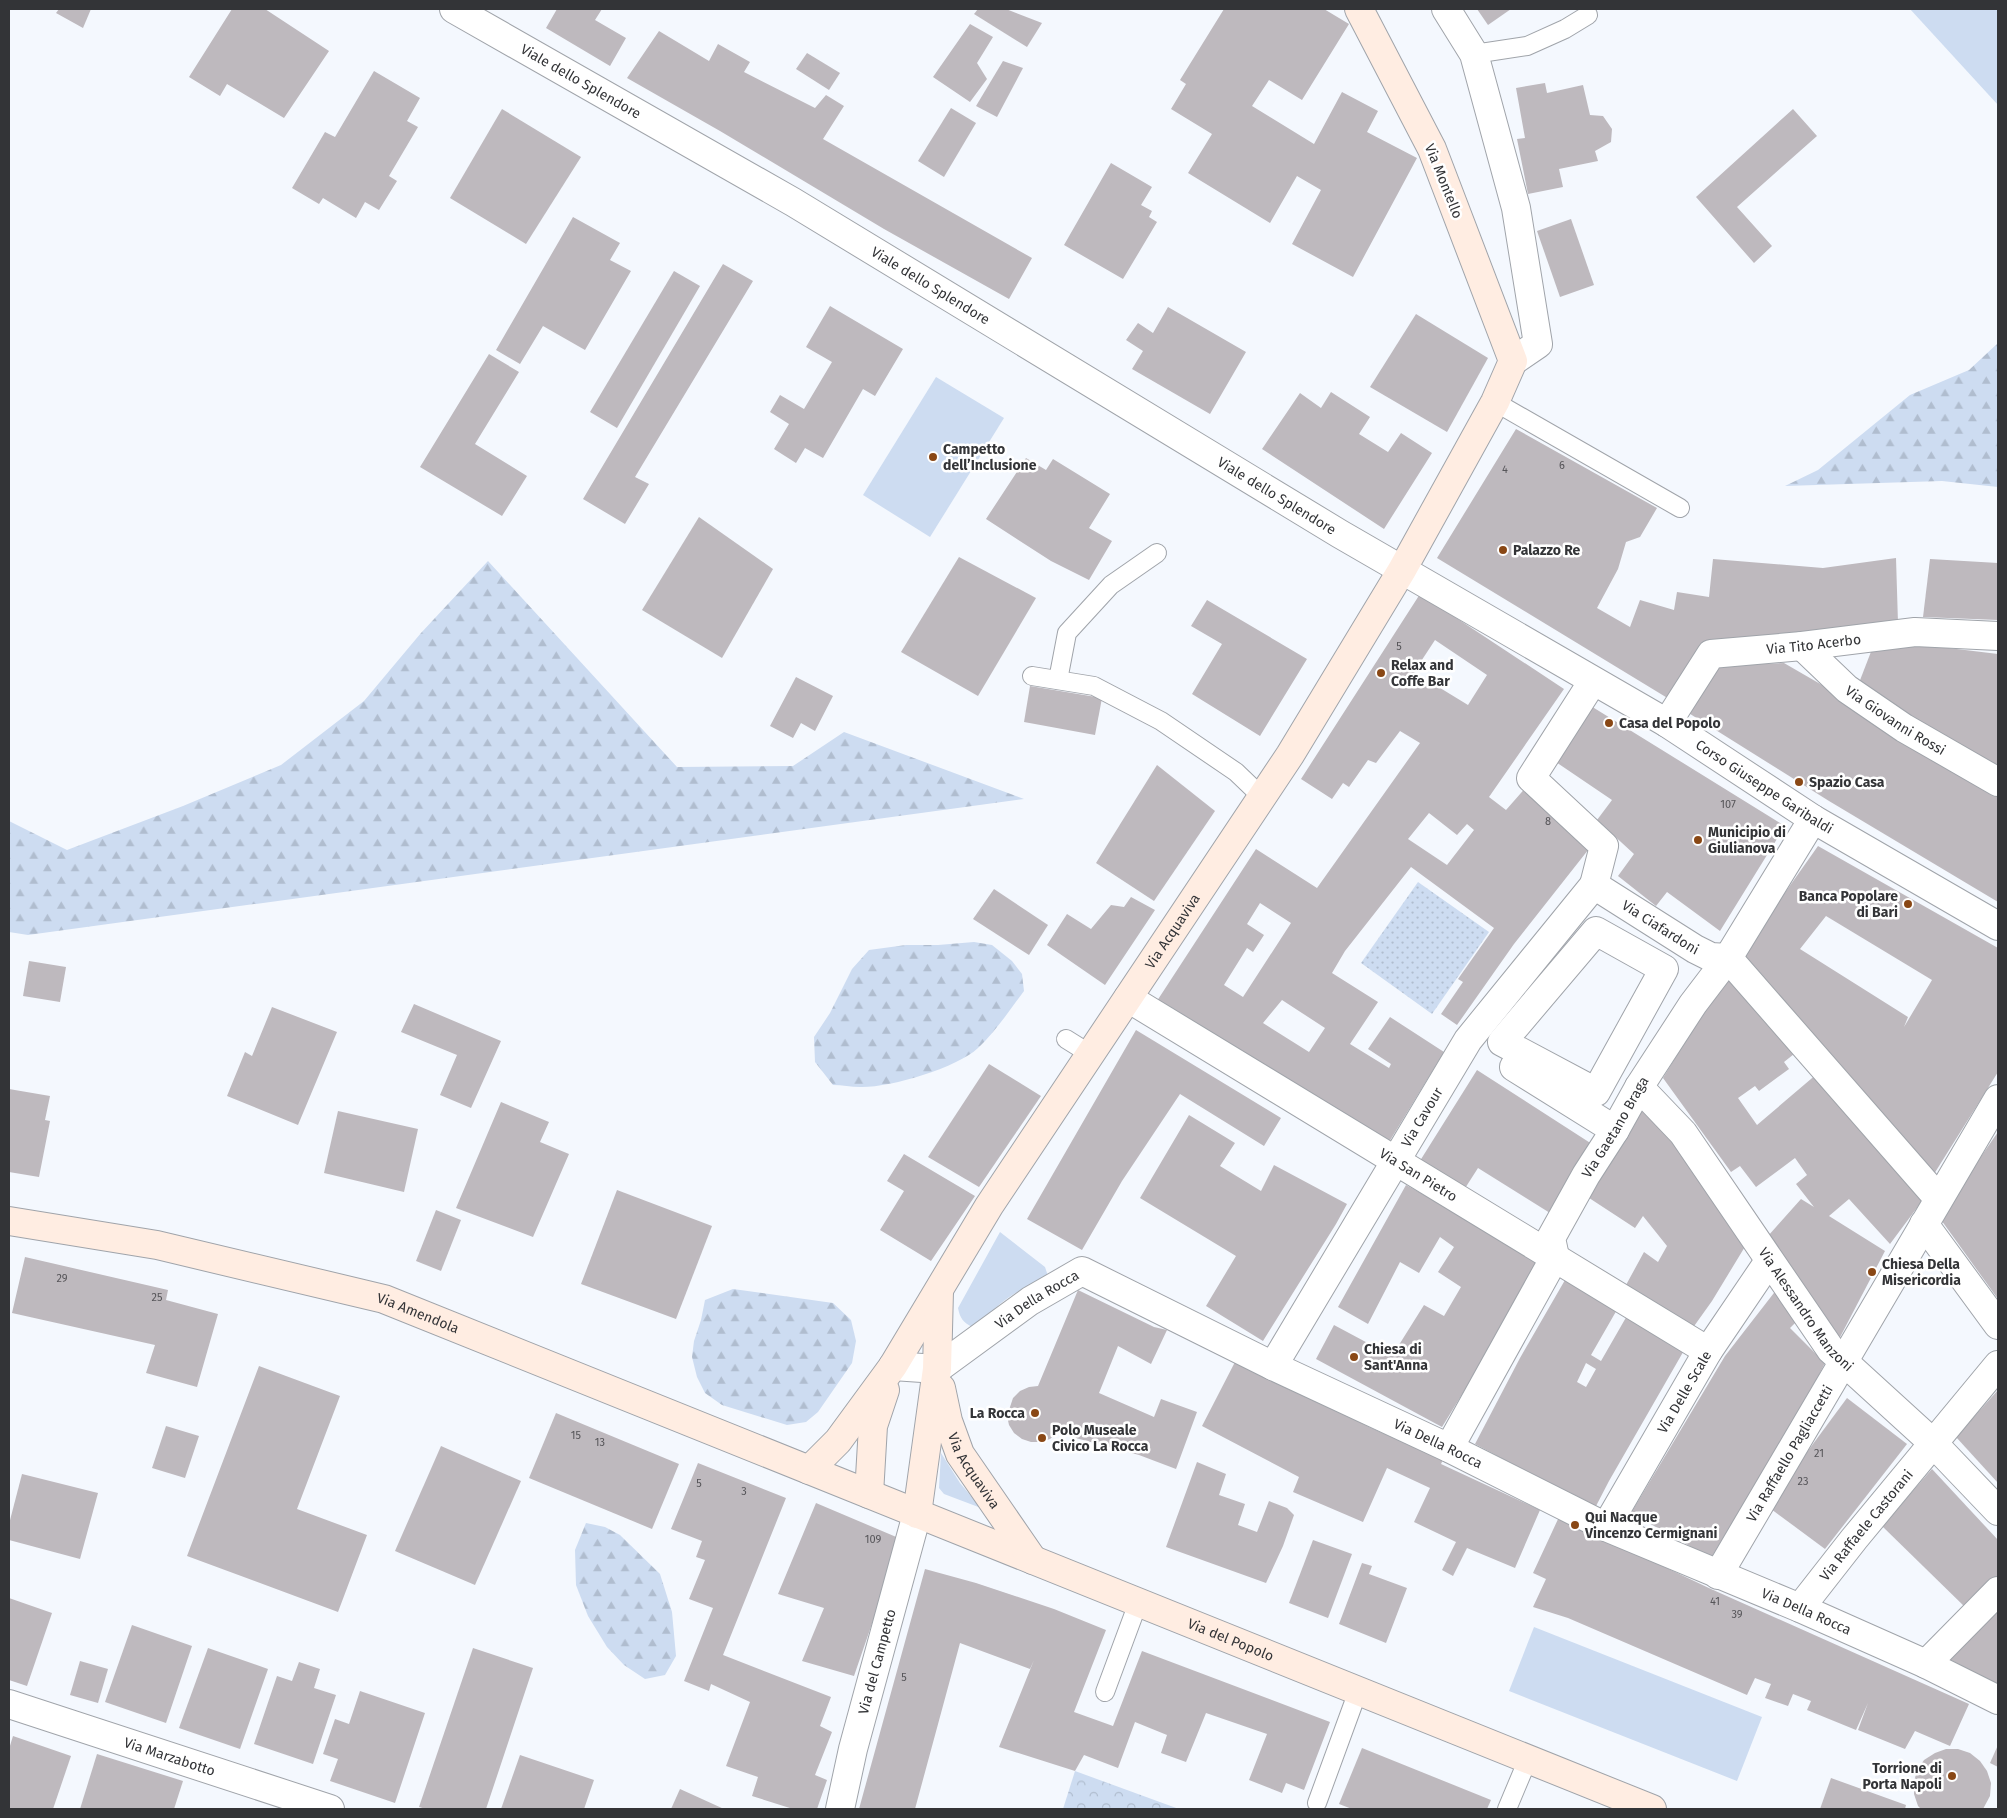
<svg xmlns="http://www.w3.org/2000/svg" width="2007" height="1818" font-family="'Fira Sans',sans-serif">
  <defs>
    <pattern id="forest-firs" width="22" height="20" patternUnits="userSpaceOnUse" patternTransform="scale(1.25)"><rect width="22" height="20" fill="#cddcf1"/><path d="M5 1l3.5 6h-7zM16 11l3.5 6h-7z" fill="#b0bdcf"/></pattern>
    <pattern id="park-crowns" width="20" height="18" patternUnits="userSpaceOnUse" patternTransform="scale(1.25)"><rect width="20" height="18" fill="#cddcf1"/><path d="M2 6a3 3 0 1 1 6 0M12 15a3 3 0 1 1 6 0" fill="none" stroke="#b0bdcf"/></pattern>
    <pattern id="garden-dots" width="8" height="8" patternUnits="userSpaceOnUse" patternTransform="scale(1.25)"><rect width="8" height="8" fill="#cddcf1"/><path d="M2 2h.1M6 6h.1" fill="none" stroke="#b0bdcf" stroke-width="1.8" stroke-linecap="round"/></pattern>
  </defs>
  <rect width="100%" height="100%" fill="#f4f8fe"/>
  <g fill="#cddcf1">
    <polygon points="1910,9 1998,9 1998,105"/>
    <polygon points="936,377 1004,418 930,537 863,495"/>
    <path d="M1000 1232 1045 1267 1048 1276C1031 1284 1015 1292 1000 1304 991 1312 984 1321 973 1327 963 1323 960 1318 958 1308Z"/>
    <polygon points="941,1453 960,1483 981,1508 944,1494 939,1488"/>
    <polygon points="1534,1627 1762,1717 1737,1781 1509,1691"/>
  </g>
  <g fill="url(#forest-firs)">
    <polygon points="1998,343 1998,487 1942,481 1785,486 1818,470 1910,395 1969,370"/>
    <polygon points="488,561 677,767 793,766 844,732 1024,799 28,935 9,932 9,821 67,850 183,806 281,765 364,701 421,633"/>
    <path d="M974 942 992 945 1012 961 1022 974 1024 991C1009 1011 996 1031 978 1048 957 1068 889 1088 860 1087 851 1087 842 1085 833 1085L815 1062 814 1037 830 1013 852 969 869 950 906 945H938Z"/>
    <polygon points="733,1289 833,1303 851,1320 856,1341 852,1363 818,1412 806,1422 787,1425 722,1405 705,1393 697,1377 692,1357 694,1341 701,1320 705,1300"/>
    <polygon points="586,1523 605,1527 620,1535 660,1574 672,1612 676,1656 665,1675 645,1679 624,1665 607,1647 588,1616 576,1585 575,1550"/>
  </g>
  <polygon fill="url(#park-crowns)" points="1075,1771 1179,1809 1063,1809"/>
  <polygon fill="url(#garden-dots)" points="1418,882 1489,932 1432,1014 1361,963"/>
  <g fill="#beb9be" fill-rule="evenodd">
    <polygon points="59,9 91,9 83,28 56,13"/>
    <polygon points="232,9 265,9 329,51 284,118 227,84 220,96 189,77"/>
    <polygon points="557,9 602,9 595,20 626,38 610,66 546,28"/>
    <polygon points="978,9 1006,9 1042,23 1027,47 974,14"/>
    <polygon points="1224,9 1324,9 1349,24 1302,100 1269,80 1252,106 1314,144 1342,92 1378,111 1367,132 1417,158 1353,277 1292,244 1321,190 1297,176 1270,223 1188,173 1212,134 1171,109 1186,84 1180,80"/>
    <polygon points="1477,9 1511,9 1488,25"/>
    <polygon points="970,24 993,37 977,63 987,79 970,102 933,77"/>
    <polygon points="659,31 709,61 718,44 750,62 744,72 815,108 826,95 844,106 823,139 1032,258 1009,299 884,229 720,131 627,78"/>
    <polygon points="807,53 840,73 829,90 796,69"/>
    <polygon points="1003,61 1023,68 997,117 976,106"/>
    <polygon points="374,71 420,98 407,121 418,127 389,176 397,181 379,210 365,202 356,218 323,198 319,204 292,188 325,132 335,137"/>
    <polygon points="1545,83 1547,93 1583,85 1590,115 1603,116 1612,129 1611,142 1595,151 1598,161 1559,169 1563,187 1528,194 1517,139 1525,138 1516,88"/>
    <polygon points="951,108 976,123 944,177 918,161"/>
    <polygon points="502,109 581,157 526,244 450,198"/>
    <polygon points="1793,109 1817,136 1737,207 1772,246 1754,263 1696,197"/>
    <polygon points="1111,163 1152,187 1141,205 1152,211 1149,217 1157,222 1123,279 1064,245"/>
    <polygon points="573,217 620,243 610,260 631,271 585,350 543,326 520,364 496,350"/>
    <polygon points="1571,219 1594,285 1560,297 1537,231"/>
    <polygon points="723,264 753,281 635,477 649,484 625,524 583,499"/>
    <polygon points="674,271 700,286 617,428 590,412"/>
    <polygon points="830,306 903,349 875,396 863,389 823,458 805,448 796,463 774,449 789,424 770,412 780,395 804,409 832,362 806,347"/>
    <polygon points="1168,307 1246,352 1210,414 1132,369 1143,351 1126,340 1138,323 1153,333"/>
    <polygon points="1416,314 1488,358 1447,432 1370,387"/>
    <polygon points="489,354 519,372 475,444 527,476 502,516 420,467"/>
    <polygon points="1331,392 1370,417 1359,434 1388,452 1401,433 1432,453 1384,529 1262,449 1300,393 1321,408"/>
    <polygon points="1516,429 1657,508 1640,537 1626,542 1618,569 1597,608 1630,627 1640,600 1674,610 1677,592 1709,597 1713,559 1823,568 1896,558 1898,623 1704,642 1674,702 1437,558"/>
    <polygon points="1026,458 1046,470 1053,459 1110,494 1089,528 1112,541 1089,580 1051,561 986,519"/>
    <polygon points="699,517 773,569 722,658 642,610"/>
    <polygon points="959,557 1036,598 978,696 901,652"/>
    <polygon points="1930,559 1998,563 1998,620 1923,617"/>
    <path d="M1420 594 1564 689 1489 797 1506 810 1527 786 1592 845 1514 944 1457 1025 1441 1014 1463 982 1458 979 1494 928 1411 867 1345 951 1332 973 1378 1002 1350 1044 1389 1068 1391 1064 1368 1049 1390 1017 1444 1052 1386 1147 1155 1004 1256 849 1317 888 1420 743 1400 731 1376 763 1368 760 1349 787 1343 783 1332 799 1301 779ZM1435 640 1487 675 1468 705 1414 672ZM1429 813 1457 835 1467 824 1474 830 1447 865 1408 839ZM1260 903 1291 923 1243 997 1224 985 1247 948 1253 952 1264 935 1247 924ZM1282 1000 1325 1028 1309 1052 1263 1023Z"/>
    <polygon points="1207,600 1307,659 1260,736 1192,694 1222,644 1191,626"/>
    <polygon points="1874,644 1932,646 1998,654 1998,773 1857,688"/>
    <polygon points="1718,661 1758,664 1784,663 1822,685 1998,795 1998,902 1829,801 1687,712"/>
    <polygon points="796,677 833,696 815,731 801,723 793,738 770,726"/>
    <polygon points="1030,686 1102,698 1095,735 1024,722"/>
    <polygon points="1586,703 1785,826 1720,931 1667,892 1656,906 1618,876 1634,854 1597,820 1612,800 1550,758"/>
    <polygon points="1157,765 1215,811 1154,901 1096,863"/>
    <path d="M1818 846 1998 948V1072L1934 1174 1840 1064 1741 955ZM1826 916 1932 980 1904 1027 1908 1017 1800 949Z"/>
    <polygon points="994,889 1048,925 1029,955 973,919"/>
    <polygon points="1131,897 1155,910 1105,985 1047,945 1067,914 1091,929 1111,905 1124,907"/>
    <polygon points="29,961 66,967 60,1002 23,996"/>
    <polygon points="1726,974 1799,1050 1784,1062 1789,1069 1759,1091 1755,1086 1738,1098 1757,1125 1818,1073 1925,1197 1890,1244 1849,1199 1829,1216 1885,1251 1838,1341 1768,1236 1801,1199 1814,1207 1796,1184 1807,1175 1795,1158 1756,1187 1740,1166 1731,1172 1663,1078"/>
    <polygon points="414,1004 501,1041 471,1108 440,1095 457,1055 401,1032"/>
    <polygon points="272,1007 337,1032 298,1125 227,1096 245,1052 252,1056"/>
    <polygon points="1136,1030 1281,1118 1264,1146 1180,1094 1122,1181 1082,1250 1027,1219"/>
    <polygon points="989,1064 1041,1096 979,1187 928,1157"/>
    <polygon points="1477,1070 1595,1146 1550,1213 1478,1168 1462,1193 1418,1164"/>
    <polygon points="9,1089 50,1096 45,1120 50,1121 39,1177 9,1172"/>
    <polygon points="501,1102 549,1122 540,1142 569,1154 533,1237 456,1208"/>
    <polygon points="1642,1110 1673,1140 1746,1245 1712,1301 1692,1329 1626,1285 1644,1252 1658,1262 1667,1246 1643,1216 1635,1228 1580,1192"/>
    <polygon points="338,1111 418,1129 404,1192 324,1173"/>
    <polygon points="1189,1115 1235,1143 1220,1166 1261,1191 1274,1165 1347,1204 1336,1224 1263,1341 1206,1306 1236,1256 1140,1198"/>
    <polygon points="1998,1132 1998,1299 1939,1217"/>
    <polygon points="904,1154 975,1196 931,1261 880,1230 904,1191 887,1181"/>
    <polygon points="1406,1185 1544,1261 1442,1427 1316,1359 1334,1325 1392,1356 1424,1305 1444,1316 1461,1287 1438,1272 1454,1247 1440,1237 1419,1273 1400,1262 1368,1324 1338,1307"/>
    <polygon points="617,1190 712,1226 676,1319 581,1284"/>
    <polygon points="436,1210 461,1220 441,1271 416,1261"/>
    <polygon points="25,1257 168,1290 166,1300 218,1314 197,1387 146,1373 155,1345 12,1313"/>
    <path d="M1565 1280 1618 1308 1591 1355 1601 1361 1628 1314 1686 1347 1609 1481 1595 1508 1475 1444 1520 1358ZM1586 1363 1596 1369 1586 1387 1577 1382Z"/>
    <polygon points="1777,1289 1801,1317 1790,1328 1825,1363 1803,1406 1711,1558 1631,1513 1725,1356"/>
    <polygon points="1078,1290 1154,1327 1167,1330 1151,1364 1118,1346 1099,1393 1154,1417 1161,1399 1197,1412 1176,1469 1139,1455 1057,1433 1050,1439 1041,1442 1031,1442 1022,1439 1014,1433 1009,1425 1007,1416 1013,1398 1020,1391 1029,1387 1038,1386"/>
    <polygon points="1235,1362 1289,1389 1332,1407 1369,1427 1443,1460 1441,1464 1540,1510 1515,1568 1467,1548 1453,1576 1442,1570 1456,1542 1414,1522 1430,1488 1387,1468 1363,1522 1293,1492 1299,1477 1202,1426"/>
    <polygon points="259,1366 340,1396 297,1509 367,1535 338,1612 187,1556"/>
    <polygon points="1998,1390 1998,1483 1956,1437"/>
    <polygon points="1847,1398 1907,1444 1825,1549 1767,1506"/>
    <polygon points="556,1413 679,1464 652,1529 529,1478"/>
    <polygon points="166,1426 199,1436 185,1478 152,1468"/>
    <polygon points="441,1446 521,1481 475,1585 395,1551"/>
    <polygon points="1197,1462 1226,1474 1219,1495 1245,1504 1238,1525 1257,1532 1269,1501 1287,1508 1294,1515 1283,1546 1266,1583 1166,1547"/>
    <polygon points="698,1463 786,1498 723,1655 831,1697 820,1726 832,1732 815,1775 827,1780 817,1809 793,1809 752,1796 758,1777 726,1766 750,1702 711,1684 709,1691 684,1681 713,1608 689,1599 705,1560 696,1557 702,1541 671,1529"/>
    <polygon points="1932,1469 1998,1540 1998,1576 1967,1609 1882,1526"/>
    <polygon points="22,1474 98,1493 80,1559 9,1540 9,1524"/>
    <polygon points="816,1503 901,1539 854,1676 802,1661 824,1608 778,1594"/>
    <polygon points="1559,1517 1711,1589 1969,1704 1950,1746 1915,1731 1905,1749 1858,1730 1868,1703 1856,1730 1807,1710 1811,1701 1793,1694 1788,1706 1765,1698 1771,1684 1755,1678 1747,1695 1568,1618 1533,1607 1546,1579 1533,1573"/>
    <polygon points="1313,1540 1352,1554 1328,1618 1289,1603"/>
    <polygon points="1362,1563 1372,1566 1369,1574 1407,1588 1386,1643 1339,1624"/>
    <polygon points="925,1569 976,1583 1054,1609 1106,1630 1074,1712 1113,1726 1142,1651 1330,1722 1304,1790 1286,1783 1282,1793 1249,1780 1267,1734 1206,1713 1186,1762 1161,1753 1167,1735 1135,1722 1118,1768 1084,1755 1075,1771 999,1747 1034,1660 1030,1669 960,1643 915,1809 859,1809"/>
    <polygon points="9,1598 52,1613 27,1686 9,1680"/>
    <polygon points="1998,1606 1998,1685 1949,1659"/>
    <polygon points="132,1625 192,1646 166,1723 105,1702"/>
    <polygon points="208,1648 268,1669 240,1749 179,1728"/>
    <polygon points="473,1648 533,1668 486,1809 426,1809 419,1807"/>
    <polygon points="80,1661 108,1669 98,1703 70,1695"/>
    <polygon points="299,1662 320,1669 314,1688 336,1695 313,1764 254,1744 277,1676 292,1681"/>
    <polygon points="360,1691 425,1713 395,1803 330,1781 338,1759 323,1754 335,1719 349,1724"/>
    <polygon points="13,1736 71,1756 53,1809 9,1809 9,1749"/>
    <polygon points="1998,1745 1998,1767 1990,1763"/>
    <polygon points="1362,1748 1491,1800 1487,1809 1352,1809 1339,1804"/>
    <polygon points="1946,1749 1958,1749 1970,1753 1980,1761 1987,1771 1991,1783 1990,1796 1983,1809 1921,1809 1918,1806 1914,1794 1914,1782 1917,1770 1924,1760 1935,1753"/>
    <polygon points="97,1754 183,1781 174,1809 80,1809"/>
    <polygon points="520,1755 594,1780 584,1809 501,1809"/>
    <polygon points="1831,1778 1906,1805 1905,1809 1820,1809"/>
    <polygon points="680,1789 724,1809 671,1809"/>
  </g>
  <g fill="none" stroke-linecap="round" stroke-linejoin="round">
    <g stroke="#a0a4aa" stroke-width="20">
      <g id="lane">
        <polyline points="1474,54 1527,46 1565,29 1588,15"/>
        <polyline points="1495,402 1680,508"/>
        <polyline points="1032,676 1094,686 1161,721 1236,772 1262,797"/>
        <polyline points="1058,680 1067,633 1111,585 1157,553"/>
        <polyline points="1066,1039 1090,1054"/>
        <polyline points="1105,1692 1138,1603"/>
        <polyline points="1317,1803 1358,1691"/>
        <polyline points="1507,1809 1528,1759"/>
      </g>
    </g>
    <g stroke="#a0a4aa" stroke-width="30">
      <g id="street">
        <path id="s1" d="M454 9 793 202 1340 534 1667 723 1813 819 1998 926"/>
        <polyline points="1446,9 1474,54 1516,208 1538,344 1513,361"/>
        <path id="s2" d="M1802 646 1847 689 1904 728 1998 782"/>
        <path id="s3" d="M1593 681 1531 778 1604 846 1594 885 1695 949 1711 957 1728 958 1938 1198"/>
        <path id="s4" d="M1667 723 1711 654 1802 646 1915 632 1998 636"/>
        <polygon points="1596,931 1664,969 1596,1092 1502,1042"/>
        <path id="s5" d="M1128 998 1708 1351"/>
        <polyline points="1514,1067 1615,1130"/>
        <path id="s6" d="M1639 1087 1683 1133 1831 1350 1933 1443 1998 1511"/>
        <polyline points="1924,1224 1998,1325"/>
        <path id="s7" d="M893 1366 937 1369 1030 1301 1082 1271 1273 1366 1449 1448 1606 1527 1800 1608 1926 1664 1998 1700"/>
        <path id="s8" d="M1273 1366 1468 1040 1594 885"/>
        <path id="s9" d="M1449 1448 1555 1257 1551 1238 1586 1175 1615 1130 1639 1087 1693 1004 1728 958 1813 819"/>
        <path id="s10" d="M1606 1527 1708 1351 1769 1261"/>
        <path id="s11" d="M1718 1575 1998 1099"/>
        <path id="s12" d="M1800 1608 1854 1539 1998 1365"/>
        <polyline points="1926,1664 1998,1591"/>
        <path id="s13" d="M9 1704 330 1809"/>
        <path id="s14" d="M840 1809 853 1749 917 1514"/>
      </g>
    </g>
    <g stroke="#a0a4aa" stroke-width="30">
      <g id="secondary">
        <path id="s15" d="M9 1221 157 1245 384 1299 1652 1809"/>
        <path id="s16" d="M941 1388 948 1421 960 1454 1033 1560"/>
        <path id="s17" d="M809 1470 838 1441 893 1366 989 1206 1290 755 1402 570 1495 402 1513 361 1432 149 1359 9"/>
        <polyline points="869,1494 873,1426 885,1390"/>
        <polyline points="917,1514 937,1369 939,1291"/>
      </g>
    </g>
    <use href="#lane" stroke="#fff" stroke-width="18"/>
    <use href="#street" stroke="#fff" stroke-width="28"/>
    <use href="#secondary" stroke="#ffede2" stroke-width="28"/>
  </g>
  <g fill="#894715" stroke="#fff" stroke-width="2">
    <circle cx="933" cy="457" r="5"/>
    <circle cx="1503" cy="550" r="5"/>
    <circle cx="1381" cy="673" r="5"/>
    <circle cx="1609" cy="723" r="5"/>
    <circle cx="1799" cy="782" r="5"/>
    <circle cx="1698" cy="840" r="5"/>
    <circle cx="1908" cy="904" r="5"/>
    <circle cx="1872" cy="1272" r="5"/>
    <circle cx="1354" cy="1357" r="5"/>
    <circle cx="1035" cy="1413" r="5"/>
    <circle cx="1042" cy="1438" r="5"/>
    <circle cx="1575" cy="1525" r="5"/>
    <circle cx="1952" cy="1776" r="5"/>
  </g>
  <g text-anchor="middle" stroke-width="5" stroke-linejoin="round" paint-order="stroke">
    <g font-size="11" fill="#565559">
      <text x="1562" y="469">6</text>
      <text x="1505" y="473">4</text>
      <text x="1399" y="650">5</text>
      <text x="1728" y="808">107</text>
      <text x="1548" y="825">8</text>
      <text x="62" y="1282">29</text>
      <text x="157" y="1301">25</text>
      <text x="576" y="1439">15</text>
      <text x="600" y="1446">13</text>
      <text x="1819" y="1457">21</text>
      <text x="1803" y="1485">23</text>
      <text x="699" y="1487">5</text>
      <text x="744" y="1495">3</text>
      <text x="873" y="1543">109</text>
      <text x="1715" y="1605">41</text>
      <text x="1737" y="1618">39</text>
      <text x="904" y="1681">5</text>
    </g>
    <g font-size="14" fill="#333437" stroke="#fff">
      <text dy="5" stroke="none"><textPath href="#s1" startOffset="146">Viale dello Splendore</textPath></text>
      <text transform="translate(1444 181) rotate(68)" y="5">Via Montello</text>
      <text dy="5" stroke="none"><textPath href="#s1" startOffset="551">Viale dello Splendore</textPath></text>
      <text dy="5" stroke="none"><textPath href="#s1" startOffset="956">Viale dello Splendore</textPath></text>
      <text dy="5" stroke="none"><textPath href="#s4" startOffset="185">Via Tito Acerbo</textPath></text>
      <text dy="5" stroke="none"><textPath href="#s2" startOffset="120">Via Giovanni Rossi</textPath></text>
      <text dy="5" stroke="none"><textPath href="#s1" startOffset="1524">Corso Giuseppe Garibaldi</textPath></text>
      <text dy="5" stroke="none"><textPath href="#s3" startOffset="334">Via Ciafardoni</textPath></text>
      <text dy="5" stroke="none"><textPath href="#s17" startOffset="651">Via Acquaviva</textPath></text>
      <text dy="5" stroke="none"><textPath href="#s8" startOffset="290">Via Cavour</textPath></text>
      <text dy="5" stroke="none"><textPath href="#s9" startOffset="366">Via Gaetano Braga</textPath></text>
      <text dy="5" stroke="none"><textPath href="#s5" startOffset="340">Via San Pietro</textPath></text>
      <text dy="5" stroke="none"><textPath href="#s7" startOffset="166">Via Della Rocca</textPath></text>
      <text dy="5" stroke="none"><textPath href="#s6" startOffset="279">Via Alessandro Manzoni</textPath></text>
      <text dy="5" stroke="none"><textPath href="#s15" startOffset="420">Via Amendola</textPath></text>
      <text dy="5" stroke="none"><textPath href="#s10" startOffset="156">Via Delle Scale</textPath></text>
      <text dy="5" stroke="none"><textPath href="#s7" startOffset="615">Via Della Rocca</textPath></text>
      <text dy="5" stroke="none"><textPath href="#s11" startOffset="141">Via Raffaello Pagliaccetti</textPath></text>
      <text dy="5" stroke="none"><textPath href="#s16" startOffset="90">Via Acquaviva</textPath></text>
      <text dy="5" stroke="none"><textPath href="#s12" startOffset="106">Via Raffaele Castorani</textPath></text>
      <text dy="5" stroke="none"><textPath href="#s7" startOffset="1020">Via Della Rocca</textPath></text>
      <text dy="5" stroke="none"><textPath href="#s15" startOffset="1296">Via del Popolo</textPath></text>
      <text dy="5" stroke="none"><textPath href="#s14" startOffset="152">Via del Campetto</textPath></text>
      <text dy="5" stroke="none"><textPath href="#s13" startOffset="169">Via Marzabotto</textPath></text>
    </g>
    <g font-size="14" font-weight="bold" fill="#333437" stroke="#fff" text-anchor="start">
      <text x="943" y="454">Campetto<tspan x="943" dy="16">dell’Inclusione</tspan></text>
      <text x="1513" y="555">Palazzo Re</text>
      <text x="1391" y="670">Relax and<tspan x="1391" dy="16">Coffe Bar</tspan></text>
      <text x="1619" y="728">Casa del Popolo</text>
      <text x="1809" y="787">Spazio Casa</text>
      <text x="1708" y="837">Municipio di<tspan x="1708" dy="16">Giulianova</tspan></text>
      <text x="1898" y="901" text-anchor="end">Banca Popolare<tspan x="1898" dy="16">di Bari</tspan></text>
      <text x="1882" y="1269">Chiesa Della<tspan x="1882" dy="16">Misericordia</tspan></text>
      <text x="1364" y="1354">Chiesa di<tspan x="1364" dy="16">Sant'Anna</tspan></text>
      <text x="1025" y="1418" text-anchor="end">La Rocca</text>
      <text x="1052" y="1435">Polo Museale<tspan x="1052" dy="16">Civico La Rocca</tspan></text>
      <text x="1585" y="1522">Qui Nacque<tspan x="1585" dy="16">Vincenzo Cermignani</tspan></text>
      <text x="1942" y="1773" text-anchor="end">Torrione di<tspan x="1942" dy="16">Porta Napoli</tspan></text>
    </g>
  </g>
  <rect width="2007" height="1818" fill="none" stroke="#333437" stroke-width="20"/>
</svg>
